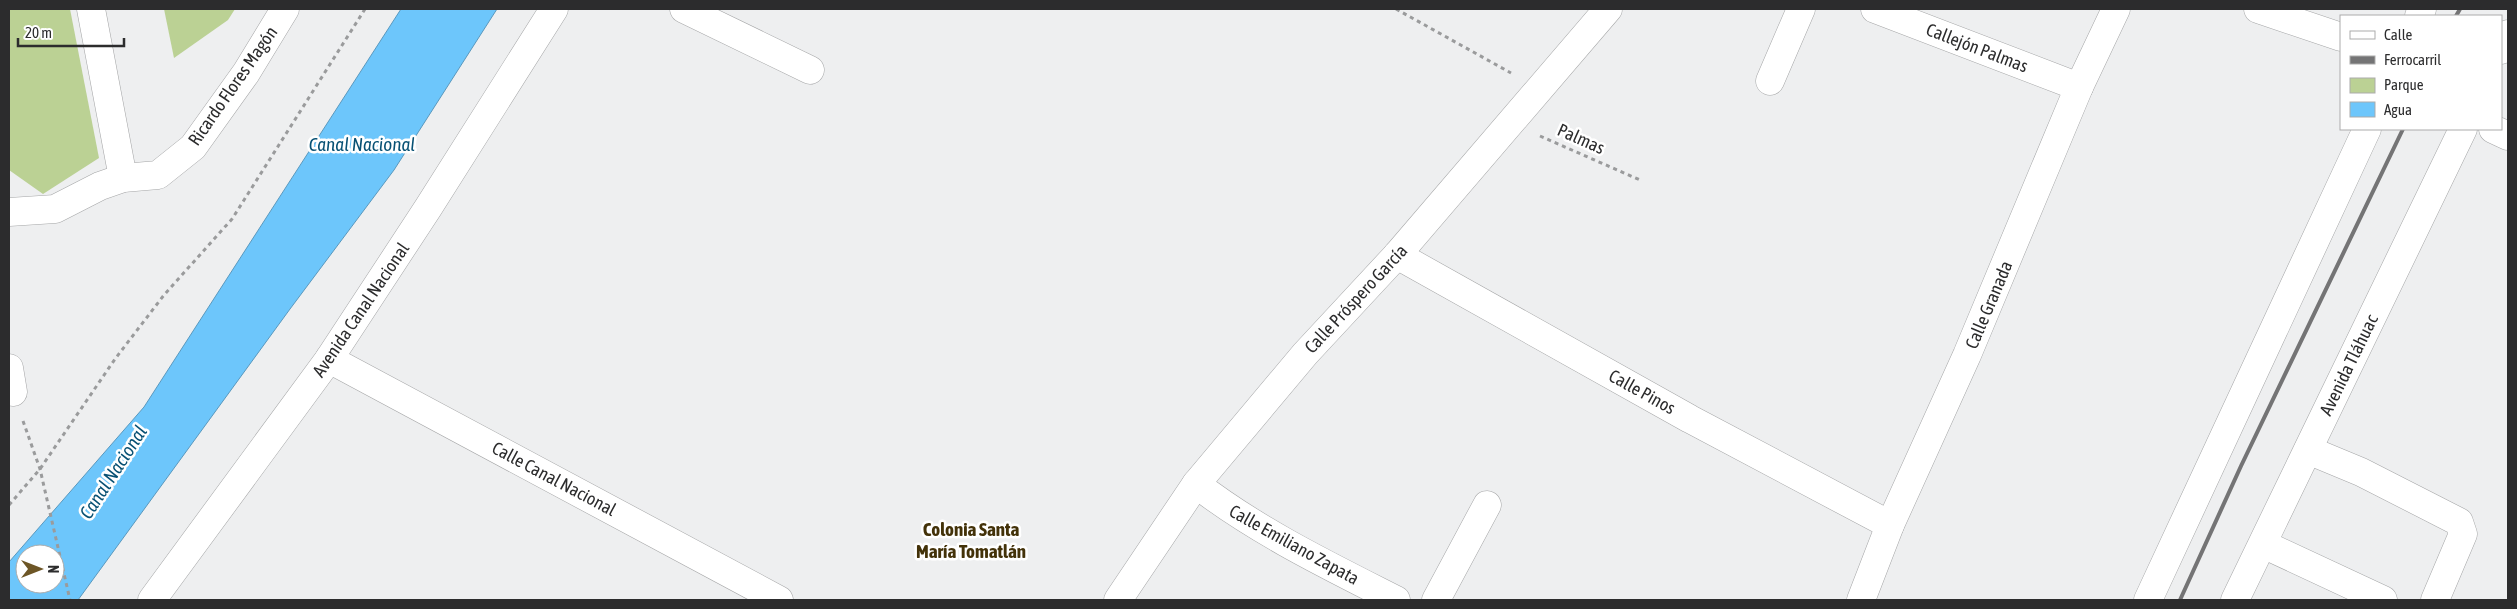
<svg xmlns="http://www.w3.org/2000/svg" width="2517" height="609" font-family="'Asap Condensed',sans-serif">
  <rect width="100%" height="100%" fill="#eeeff0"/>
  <g fill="#bbd194">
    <polygon points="9,9 70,9 99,158 43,194 9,170"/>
    <polygon points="164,9 235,9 228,20 174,58"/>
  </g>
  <path fill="#6dc6fb" stroke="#5a98bd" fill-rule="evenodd" d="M401 9H497L394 170 290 309 78 600H9V562L144 407ZM25 554H55V584H25Z"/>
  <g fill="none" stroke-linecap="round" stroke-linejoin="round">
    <g stroke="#a5a6a7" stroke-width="29">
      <g id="minor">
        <polyline points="91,9 123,178"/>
        <polyline points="684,9 810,70"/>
        <polyline points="1875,9 2079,87"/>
        <polyline points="2258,9 2341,37"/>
        <polyline points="1770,81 1801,9"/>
        <polyline points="2493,129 2508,136"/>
        <polyline points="9,212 55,209 100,186 123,178 158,175 193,147 246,73 285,9"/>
        <polyline points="1397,255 1690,419 1890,525"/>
        <polyline points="329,359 779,600"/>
        <polyline points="9,368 13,392"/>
        <polyline points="2308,450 2361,472 2459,522 2463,534 2435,600"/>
        <path d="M1196 484C1257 531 1327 565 1396 600"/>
        <polyline points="2263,544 2383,600"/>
        <polyline points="152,600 329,359 428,208 554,9"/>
        <polyline points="1118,600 1196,484 1305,354 1397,255 1608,9"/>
        <polyline points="1436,600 1487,505"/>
        <polyline points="1861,600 1890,525 1967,355 2079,87 2116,9"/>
      </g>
    </g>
    <g stroke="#a5a6a7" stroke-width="29">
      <g id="major">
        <polyline points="2419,16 2422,9"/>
        <polyline points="2501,50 2508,34"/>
        <polyline points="2148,600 2367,129"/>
        <polyline points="2235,600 2463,129"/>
      </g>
    </g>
    <g stroke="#9a9b9c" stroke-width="3" stroke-dasharray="4 4" stroke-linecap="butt">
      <polyline points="1396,9 1511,73"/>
      <polyline points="1540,136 1640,180"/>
      <polyline points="23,421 40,469 70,600"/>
      <polyline points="9,505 40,469 115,359 164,295 232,219 365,9"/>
    </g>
    <use href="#minor" stroke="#fff" stroke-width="28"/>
    <use href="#major" stroke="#fff" stroke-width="28"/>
    <g stroke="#747475" stroke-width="4">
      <polyline points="2456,16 2460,9"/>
      <polyline points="2180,600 2241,466 2403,129"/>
    </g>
  </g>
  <g text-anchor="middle" stroke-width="5" stroke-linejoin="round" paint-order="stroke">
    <g font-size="18" fill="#2c2c2d" stroke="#fff">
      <text transform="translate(1977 48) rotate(21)" y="6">Callejón Palmas</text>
      <text transform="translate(233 86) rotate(-55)" y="6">Ricardo Flores Magón</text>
      <text transform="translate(1581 139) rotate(24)" y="6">Palmas</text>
      <text transform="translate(1356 299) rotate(-47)" y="6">Calle Próspero García</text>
      <text transform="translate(1989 305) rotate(-67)" y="6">Calle Granada</text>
      <text transform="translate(361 310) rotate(-56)" y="6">Avenida Canal Nacional</text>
      <text transform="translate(2349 365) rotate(-64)" y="6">Avenida Tláhuac</text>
      <text transform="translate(1642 392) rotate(29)" y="6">Calle Pinos</text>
      <text transform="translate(554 479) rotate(28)" y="6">Calle Canal Nacional</text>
      <text transform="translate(1294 545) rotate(29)" y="6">Calle Emiliano Zapata</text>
    </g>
    <g font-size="19" font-style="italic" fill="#085174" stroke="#fff">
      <text x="362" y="151">Canal Nacional</text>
      <text transform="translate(113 472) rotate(-57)" y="7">Canal Nacional</text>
    </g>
    <g font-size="19" font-weight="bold" fill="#433209" stroke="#fff">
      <text x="971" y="536">Colonia Santa<tspan x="971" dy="22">María Tomatlán</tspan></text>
    </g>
  </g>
  <rect width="2517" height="609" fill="none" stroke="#2c2c2d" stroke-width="20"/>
  <rect x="2340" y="15" width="162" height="115" fill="#ffffff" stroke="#ababab"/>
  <rect x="2350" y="31" width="25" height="8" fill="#ffffff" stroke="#ababab"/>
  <text x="2384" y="40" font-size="15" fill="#2c2c2d">Calle</text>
  <rect x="2350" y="56" width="25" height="8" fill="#747475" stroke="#ababab"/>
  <text x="2384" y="65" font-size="15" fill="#2c2c2d">Ferrocarril</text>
  <rect x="2350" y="78" width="25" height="15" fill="#bbd194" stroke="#ababab"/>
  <text x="2384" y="90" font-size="15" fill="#2c2c2d">Parque</text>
  <rect x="2350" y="102" width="25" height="15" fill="#6dc6fb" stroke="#ababab"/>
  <text x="2384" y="115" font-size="15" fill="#2c2c2d">Agua</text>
  <g transform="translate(40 569) rotate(90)"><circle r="24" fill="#ffffff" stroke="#ababab"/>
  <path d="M0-4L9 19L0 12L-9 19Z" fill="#6d5626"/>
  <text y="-8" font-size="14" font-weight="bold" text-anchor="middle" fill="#2c2c2d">N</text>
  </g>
  <path d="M18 38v8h106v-8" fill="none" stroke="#2c2c2d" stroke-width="2.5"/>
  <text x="25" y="38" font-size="15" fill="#2c2c2d" stroke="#ffffff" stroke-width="4" paint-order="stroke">20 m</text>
</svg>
